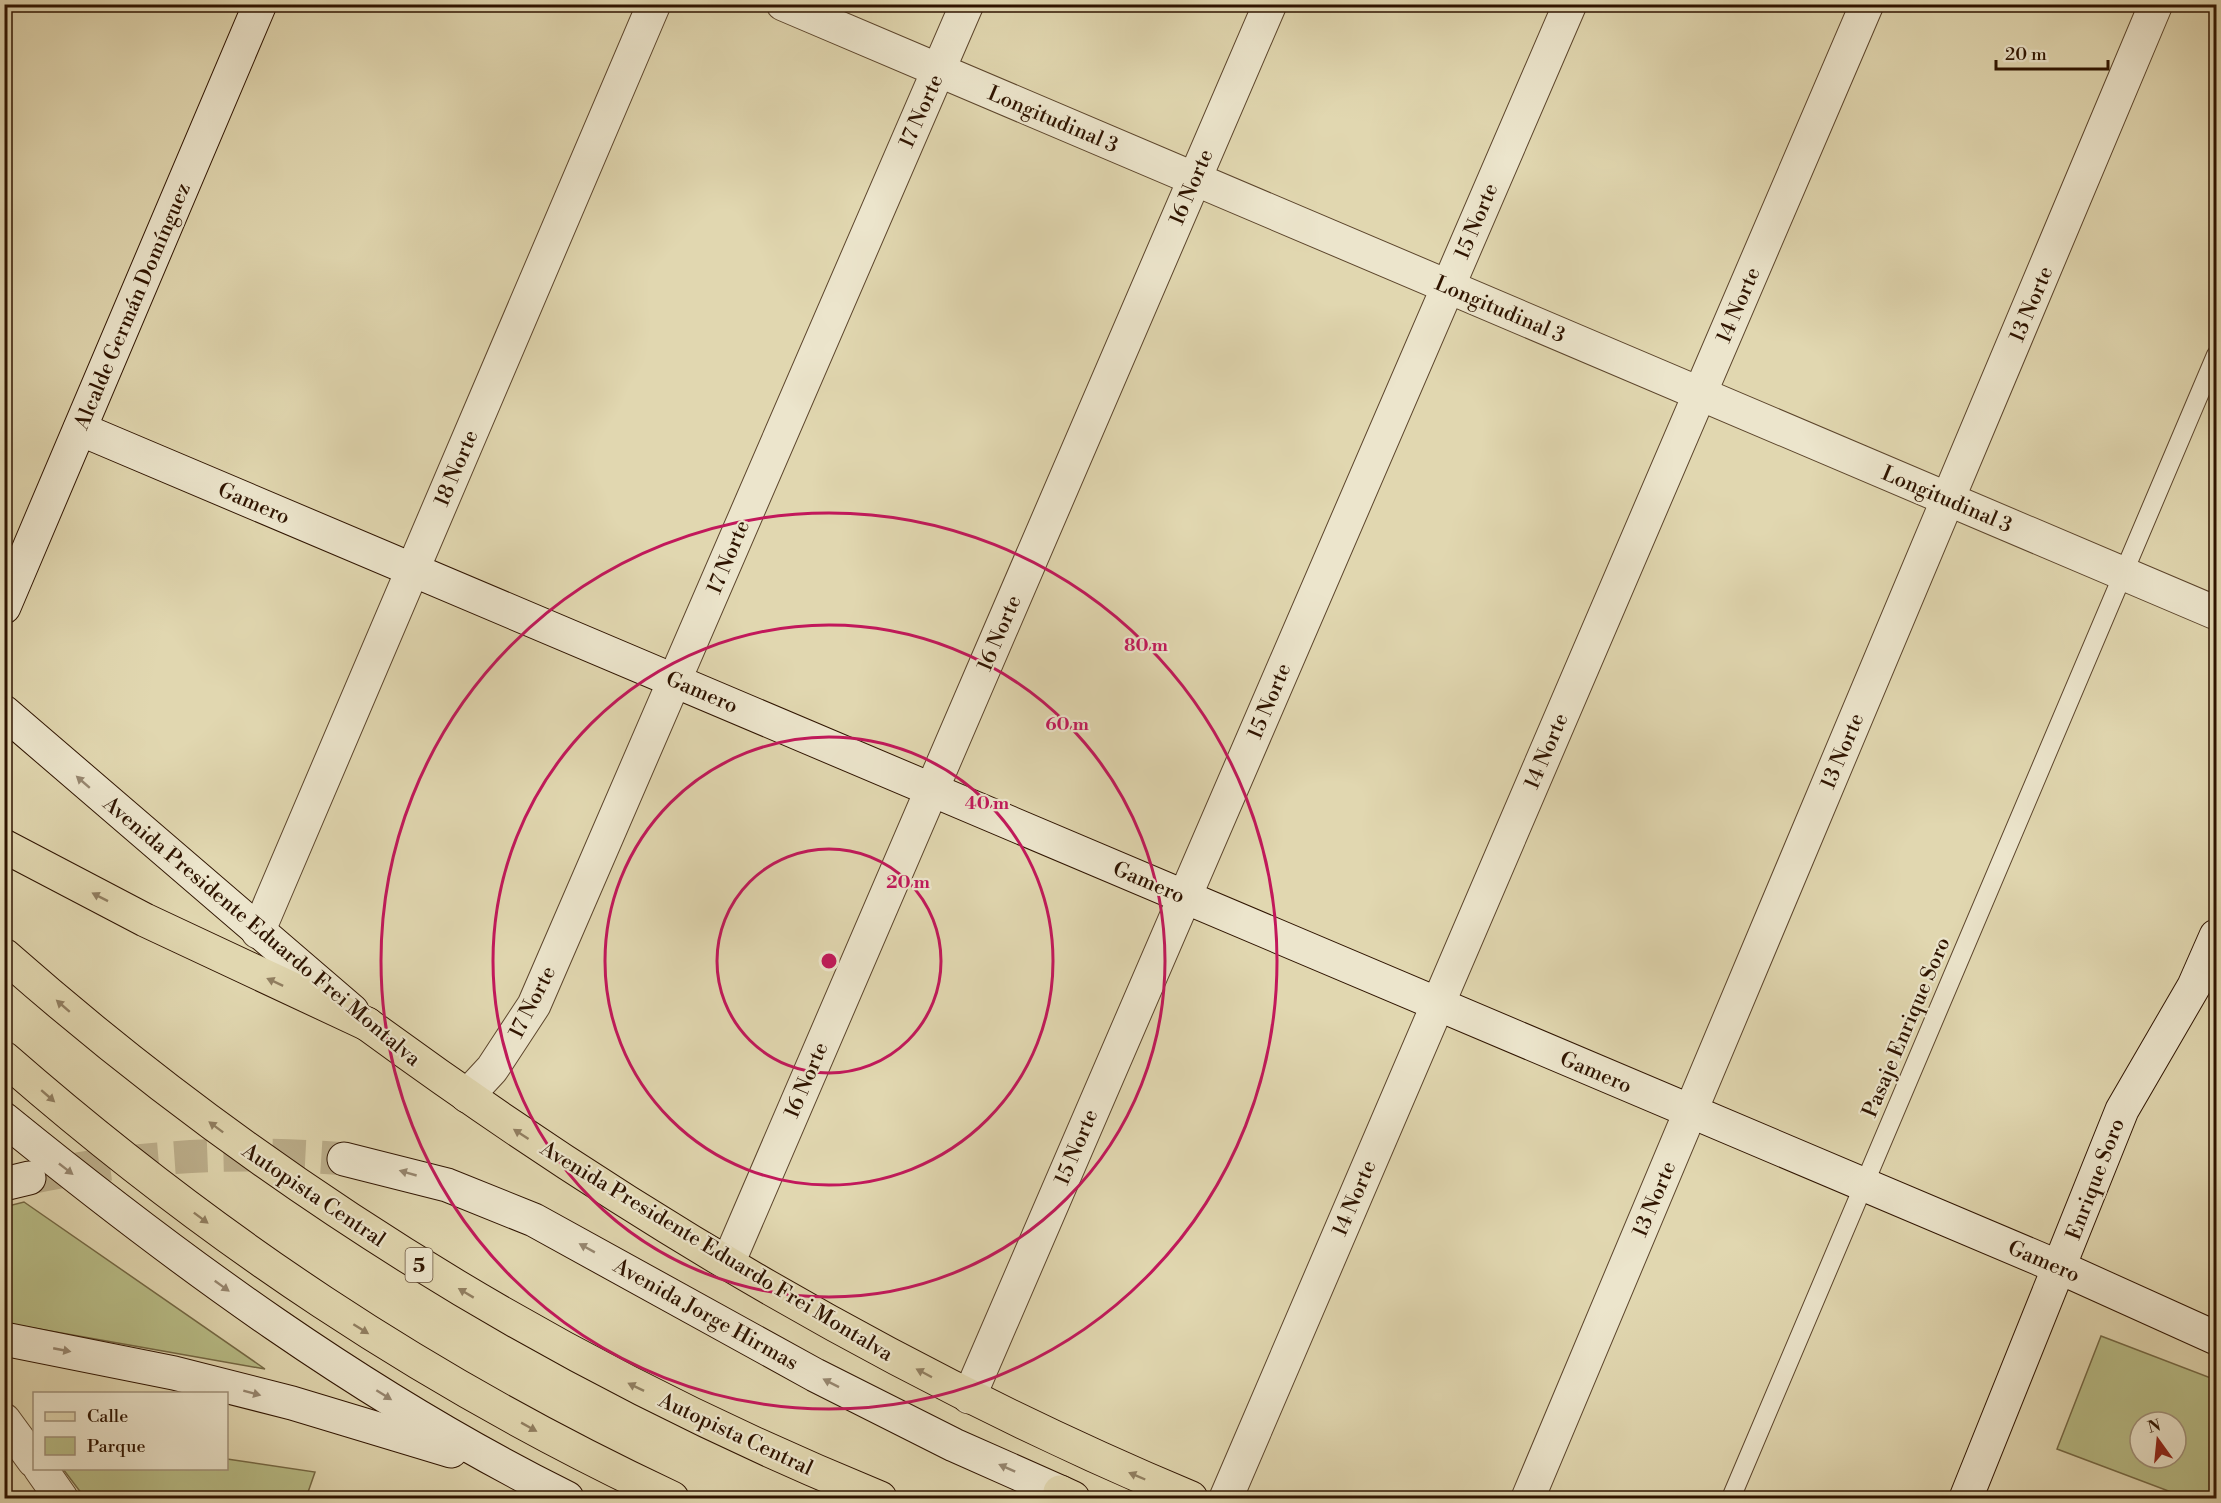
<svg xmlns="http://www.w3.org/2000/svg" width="2221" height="1503" font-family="'Libre Bodoni',serif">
  <rect width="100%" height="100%" fill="#e1d7b0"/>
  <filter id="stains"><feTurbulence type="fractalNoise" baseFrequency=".00333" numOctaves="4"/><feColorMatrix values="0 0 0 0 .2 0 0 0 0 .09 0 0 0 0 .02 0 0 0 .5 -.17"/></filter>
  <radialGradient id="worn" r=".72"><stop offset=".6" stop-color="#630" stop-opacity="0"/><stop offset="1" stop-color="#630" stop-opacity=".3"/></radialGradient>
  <g fill="#b8bd87" stroke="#746844" stroke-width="1.5" fill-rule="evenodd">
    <polygon points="24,1202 265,1369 5,1323 4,1207"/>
    <path d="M2101 1336 2216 1380V1498H2187L2057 1449ZM2140 1422H2176V1458H2140Z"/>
    <polygon points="227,1459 315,1472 306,1498 85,1498 63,1469 226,1468"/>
  </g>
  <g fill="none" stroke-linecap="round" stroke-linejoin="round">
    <path stroke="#bdb08d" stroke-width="33" stroke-dasharray="33 16" stroke-linecap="butt" d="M29 1178C134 1156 236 1150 344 1159"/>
    <g stroke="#5c452c" stroke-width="20">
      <polyline id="lane" points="1731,1498 2216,355"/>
    </g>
    <g stroke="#5c452c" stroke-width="35">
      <g id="street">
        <polyline points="783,4 2216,613"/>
        <polyline points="258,932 654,4"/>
        <polyline points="467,1096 492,1069 534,1005 967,4"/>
        <polyline points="728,1263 1270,4"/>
        <polyline points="969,1397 1570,4"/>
        <polyline points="4,1420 34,1461"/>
        <polyline points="40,1468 61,1498"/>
        <polyline points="1226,1498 1867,4"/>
        <polyline points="1528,1498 2156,4"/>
      </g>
    </g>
    <g stroke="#2f1400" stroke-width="35">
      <g id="secondary">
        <polyline points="80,429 2061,1268 2216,1338"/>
        <polyline points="4,607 260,4"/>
        <polyline points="4,712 352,1011"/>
        <path d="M4 1119C180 1262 364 1397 567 1498"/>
        <polyline points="344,1159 447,1185 534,1220 815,1375 954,1445 1060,1492"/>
        <polyline points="4,1184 29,1178"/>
        <polyline points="4,1339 174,1373 292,1403 451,1451"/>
        <polyline points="1966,1498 2122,1110 2194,986 2216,936"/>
      </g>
    </g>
    <g stroke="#2f1400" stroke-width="35">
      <path id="primary" d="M367 1024C623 1212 898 1375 1191 1498"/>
    </g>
    <g stroke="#2f1400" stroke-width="35">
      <g id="highway">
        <polyline points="4,846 145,920 367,1024"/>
        <path d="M4 955C265 1185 559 1367 880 1498"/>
        <path d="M4 1058C210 1238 425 1382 672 1498"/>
        <polyline points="1060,1492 1073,1498"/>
      </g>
    </g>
    <use href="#lane" stroke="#ece5cc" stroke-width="18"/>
    <use href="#street" stroke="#ece5cc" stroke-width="33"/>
    <use href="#secondary" stroke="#ece5cc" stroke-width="33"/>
    <use href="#primary" stroke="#e1d7b0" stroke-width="33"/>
    <use href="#highway" stroke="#e1d7b0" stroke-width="33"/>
  </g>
  <defs><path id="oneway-solid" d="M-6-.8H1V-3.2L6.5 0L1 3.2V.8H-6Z" transform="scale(1.5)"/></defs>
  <g fill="#978770">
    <use href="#oneway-solid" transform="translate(83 782) rotate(-139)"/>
    <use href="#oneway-solid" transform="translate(66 1169) rotate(38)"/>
    <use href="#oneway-solid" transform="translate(408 1173) rotate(-164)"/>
    <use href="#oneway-solid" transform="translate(587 1248) rotate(-151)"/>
    <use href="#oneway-solid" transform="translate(222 1286) rotate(36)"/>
    <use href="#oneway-solid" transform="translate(62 1350) rotate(11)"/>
    <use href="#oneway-solid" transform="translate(831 1383) rotate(-153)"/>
    <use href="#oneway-solid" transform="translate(252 1393) rotate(15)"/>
    <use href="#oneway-solid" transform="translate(384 1395) rotate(32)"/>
    <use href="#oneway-solid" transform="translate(1007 1468) rotate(-156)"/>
  </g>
  <g fill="#917f61">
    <use href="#oneway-solid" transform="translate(100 897) rotate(-153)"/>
    <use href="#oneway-solid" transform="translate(275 982) rotate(-155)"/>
    <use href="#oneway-solid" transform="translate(63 1006) rotate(-139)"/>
    <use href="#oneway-solid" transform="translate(48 1096) rotate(41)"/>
    <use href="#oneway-solid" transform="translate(216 1127) rotate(-143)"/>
    <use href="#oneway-solid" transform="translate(521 1134) rotate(-147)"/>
    <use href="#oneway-solid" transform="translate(201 1218) rotate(37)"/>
    <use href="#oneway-solid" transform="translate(466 1293) rotate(-149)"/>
    <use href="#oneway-solid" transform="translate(361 1329) rotate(32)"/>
    <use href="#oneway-solid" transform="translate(924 1373) rotate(-152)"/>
    <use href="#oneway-solid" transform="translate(636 1387) rotate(-154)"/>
    <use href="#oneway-solid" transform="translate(529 1427) rotate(29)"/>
    <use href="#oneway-solid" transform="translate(1137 1476) rotate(-157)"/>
  </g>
  <g fill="none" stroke="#c2185b" stroke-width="3">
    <circle cx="829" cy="961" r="112"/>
    <circle cx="829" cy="961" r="224"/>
    <circle cx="829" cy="961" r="336"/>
    <circle cx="829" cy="961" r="448"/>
  </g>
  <g text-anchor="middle" stroke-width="4.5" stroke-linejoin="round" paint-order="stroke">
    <rect fill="#ece5cc" stroke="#68533d" stroke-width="1.5" x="405.5" y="1248" width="27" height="34" rx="4.5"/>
    <g font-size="20" font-weight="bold" fill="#2f1400">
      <text x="419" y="1272">5</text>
    </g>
    <g font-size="21" fill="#2f1400" stroke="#ece5cc">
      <text transform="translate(921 111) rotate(-66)" y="7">17 Norte</text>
      <text transform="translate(1053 119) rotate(23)" y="7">Longitudinal 3</text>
      <text transform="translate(1191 187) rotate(-67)" y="7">16 Norte</text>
      <text transform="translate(1476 221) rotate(-67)" y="7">15 Norte</text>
      <text transform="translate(2031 304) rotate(-67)" y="7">13 Norte</text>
      <text transform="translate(1738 305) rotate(-67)" y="7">14 Norte</text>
      <text transform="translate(132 306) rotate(-67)" y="7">Alcalde Germán Domínguez</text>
      <text transform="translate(1500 309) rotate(23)" y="7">Longitudinal 3</text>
      <text transform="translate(456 468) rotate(-67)" y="7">18 Norte</text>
      <text transform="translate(1947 499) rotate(23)" y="7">Longitudinal 3</text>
      <text transform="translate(254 503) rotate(23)" y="7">Gamero</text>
      <text transform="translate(728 557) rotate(-67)" y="7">17 Norte</text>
      <text transform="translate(999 633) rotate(-67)" y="7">16 Norte</text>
      <text transform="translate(702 692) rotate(23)" y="7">Gamero</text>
      <text transform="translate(1269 701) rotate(-67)" y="7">15 Norte</text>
      <text transform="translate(1546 751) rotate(-67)" y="7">14 Norte</text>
      <text transform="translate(1842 751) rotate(-67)" y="7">13 Norte</text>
      <text transform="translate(1149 882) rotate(23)" y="7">Gamero</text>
      <text transform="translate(262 931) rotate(40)" y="7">Avenida Presidente Eduardo Frei Montalva</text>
      <text transform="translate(532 1002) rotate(-63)" y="7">17 Norte</text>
      <text transform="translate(1906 1027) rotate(-67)" y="7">Pasaje Enrique Soro</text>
      <text transform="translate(1596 1072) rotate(23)" y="7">Gamero</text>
      <text transform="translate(806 1080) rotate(-67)" y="7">16 Norte</text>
      <text transform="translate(1076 1147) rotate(-67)" y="7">15 Norte</text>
      <text transform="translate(2095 1179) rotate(-69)" y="7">Enrique Soro</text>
      <text transform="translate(314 1195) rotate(34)" y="7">Autopista Central</text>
      <text transform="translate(1354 1198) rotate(-67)" y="7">14 Norte</text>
      <text transform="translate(1654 1199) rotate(-67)" y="7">13 Norte</text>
      <text transform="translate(717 1251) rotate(31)" y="7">Avenida Presidente Eduardo Frei Montalva</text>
      <text transform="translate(2044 1261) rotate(23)" y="7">Gamero</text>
      <text transform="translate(706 1314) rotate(29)" y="7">Avenida Jorge Hirmas</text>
      <text transform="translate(736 1434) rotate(25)" y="7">Autopista Central</text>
    </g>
  </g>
  <circle cx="829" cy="961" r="9" fill="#c2185b" stroke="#ece5cc" stroke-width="3"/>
  <g font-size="18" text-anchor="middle" font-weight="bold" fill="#c2185b" stroke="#ece5cc" stroke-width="4.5" stroke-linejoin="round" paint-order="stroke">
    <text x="1146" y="651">80 m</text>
    <text x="1067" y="730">60 m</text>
    <text x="987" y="809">40 m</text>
    <text x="908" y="888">20 m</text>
  </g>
  <rect width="2221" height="1503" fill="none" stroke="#e1d7b0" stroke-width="24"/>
  <rect x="6" y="6" width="2209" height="1491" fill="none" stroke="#2f1400" stroke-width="3"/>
  <rect x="12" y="12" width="2197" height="1479" fill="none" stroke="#2f1400" stroke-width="1.5"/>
  <rect x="33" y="1392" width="195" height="78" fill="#ece5cc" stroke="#a0917a" stroke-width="1.5"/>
  <rect x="45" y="1412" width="30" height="9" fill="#e1d7b0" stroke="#a0917a" stroke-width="1.5"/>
  <text x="87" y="1422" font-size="18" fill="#2f1400">Calle</text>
  <rect x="45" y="1437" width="30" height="18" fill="#b8bd87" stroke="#a0917a" stroke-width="1.5"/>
  <text x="87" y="1452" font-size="18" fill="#2f1400">Parque</text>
  <g transform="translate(2158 1440) rotate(345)"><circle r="28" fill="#ece5cc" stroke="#a0917a" stroke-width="1.5"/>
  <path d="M0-4.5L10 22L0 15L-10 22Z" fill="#8f2418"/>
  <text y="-9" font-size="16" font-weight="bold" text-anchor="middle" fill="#2f1400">N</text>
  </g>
  <path d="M1996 60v9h112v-9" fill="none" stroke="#2f1400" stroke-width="3"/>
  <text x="2005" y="60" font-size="18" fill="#2f1400" stroke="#ece5cc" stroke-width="4.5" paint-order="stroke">20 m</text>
  <rect width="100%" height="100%" filter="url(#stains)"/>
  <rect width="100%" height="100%" fill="url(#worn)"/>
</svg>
